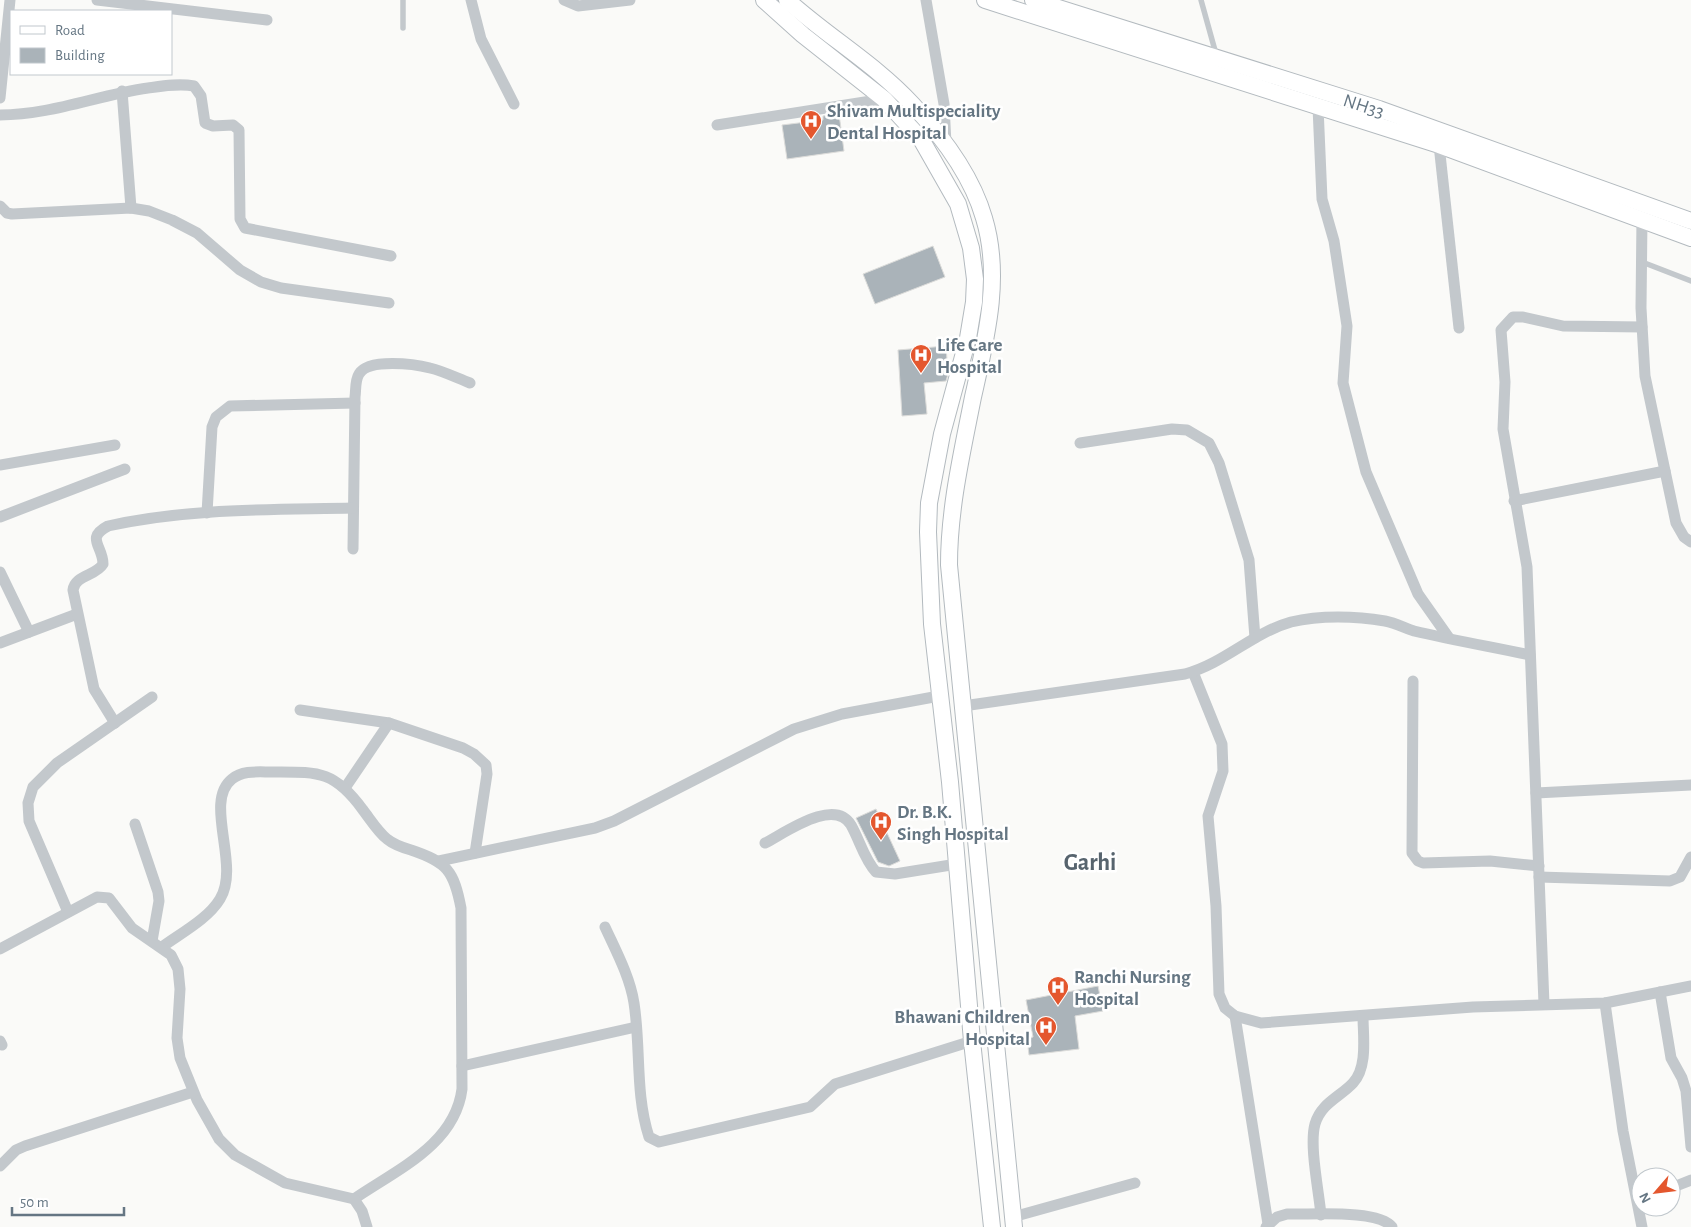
<svg xmlns="http://www.w3.org/2000/svg" width="1691" height="1227" font-family="'Alegreya Sans',sans-serif">
  <rect width="100%" height="100%" fill="#fafaf8"/>
  <g fill="#aab3b9" stroke="#dcdcda">
    <polygon points="839,114 844,151 787,159 782,125 823,120 823,116"/>
    <polygon points="933,246 945,277 875,304 863,274"/>
    <polygon points="946,346 948,374 946,381 924,383 927,414 902,416 898,350"/>
    <polygon points="876,809 900,861 889,866 878,862 856,818"/>
    <polygon points="1098,986 1103,1011 1075,1016 1079,1049 1029,1055 1027,1038 1033,1037 1026,1000"/>
  </g>
  <g fill="none" stroke-linecap="round" stroke-linejoin="round">
    <g stroke="#b3babf" stroke-width="18">
      <g id="secondary">
        <polyline points="764,0 803,35 884,99 921,139 958,204 971,248 975,279 974,302 968,338 942,434 929,503 928,532 932,624 950,782 972,1041 992,1227"/>
        <path d="M787 0C828 37 875 64 912 104 942 136 972 176 984 218 1002 277 986 339 973 397 962 453 949 508 949 565L1014 1227"/>
        <polyline points="985,0 1439,145 1691,238"/>
        <polyline points="1033,0 1379,109 1691,221"/>
      </g>
    </g>
    <g stroke="#c3c8cc" stroke-width="5.5">
      <polyline points="1201,0 1216,54"/>
      <polyline points="403,28 403,0"/>
      <polyline points="1642,262 1691,281"/>
    </g>
    <g stroke="#c3c8cc" stroke-width="11">
      <polyline points="97,0 267,20"/>
      <polyline points="471,0 481,39 514,104"/>
      <polyline points="564,0 578,6 630,0"/>
      <polyline points="926,0 944,104 946,144"/>
      <polyline points="122,91 131,208"/>
      <polyline points="0,98 10,0"/>
      <polyline points="1318,107 1322,199 1334,241 1347,326 1343,383 1366,472 1418,594 1449,638"/>
      <path d="M0 115C51 115 98 95 148 88 162 86 179 83 194 86L201 96 205 123 213 126 233 125 239 130 240 219 245 228 391 256"/>
      <polyline points="717,125 884,99"/>
      <polyline points="1439,145 1459,328"/>
      <polyline points="0,206 7,213 12,214 131,208 149,211 172,220 197,233 240,270 261,282 281,288 389,303"/>
      <polyline points="1642,218 1641,308 1645,376 1676,523 1684,537 1691,542"/>
      <polyline points="1080,443 1172,429 1187,430 1209,443 1219,463 1249,560 1255,638"/>
      <polyline points="0,465 115,445"/>
      <polyline points="1514,501 1665,471"/>
      <polyline points="207,513 212,427 216,417 230,406 355,403"/>
      <polyline points="0,517 125,469"/>
      <path d="M353 549 355 397C356 390 355 380 359 374 368 358 415 364 430 368 443 371 457 378 470 383"/>
      <polyline points="0,572 29,632"/>
      <polyline points="0,643 77,614"/>
      <polyline points="1193,672 1222,744 1223,771 1208,816 1216,906 1219,994 1225,1008 1235,1016 1261,1023 1473,1007 1605,1003 1691,986"/>
      <polyline points="1413,681 1412,853 1418,861 1423,863 1490,861 1539,866"/>
      <path d="M963 706 1185 674C1225 663 1252 633 1291 622 1320 615 1356 616 1385 621 1395 623 1405 628 1414 631 1452 640 1492 647 1530 655"/>
      <polyline points="300,710 389,723"/>
      <path d="M115 723 94 689 73 590C75 575 96 576 103 564 103 546 85 538 108 526 188 508 271 510 353 508"/>
      <polyline points="345,788 389,723 463,748 474,754 486,765 487,774 475,853"/>
      <polyline points="1536,793 1691,785"/>
      <polyline points="135,824 158,892 159,901 152,941"/>
      <path d="M765 843C785 833 834 797 851 825 860 841 864 859 876 872L895 874 957 864"/>
      <polyline points="439,861 595,828 614,821 794,729 842,714 939,696"/>
      <polyline points="1539,877 1670,881 1680,877 1691,857"/>
      <polyline points="68,912 29,821 28,803 33,787 57,763 152,697"/>
      <path d="M605 927C616 951 630 977 634 1003 641 1048 635 1094 649 1137L659 1142 810 1107 835 1084 972 1041"/>
      <path d="M162 947C181 933 208 919 220 899 241 865 203 802 232 779 243 770 258 772 272 772 318 772 334 770 363 810 370 819 378 832 387 839 393 844 404 848 411 850 447 862 454 871 461 908L462 1089C455 1145 396 1170 354 1199"/>
      <polyline points="0,949 97,897 109,898 132,928 171,955 178,969 180,989 177,1038 180,1058 197,1100 219,1139 235,1155 285,1183 354,1199 362,1211 367,1227"/>
      <polyline points="1660,992 1671,1058 1682,1078 1686,1091 1691,1147"/>
      <polyline points="1605,1003 1623,1131 1642,1227"/>
      <polyline points="1544,1004 1527,567 1503,429 1505,382 1501,330 1513,317 1523,317 1563,326 1642,327"/>
      <polyline points="1235,1016 1268,1224"/>
      <polyline points="0,1041 2,1045"/>
      <polyline points="462,1066 636,1027"/>
      <polyline points="0,1166 16,1150 25,1146 193,1092"/>
      <polyline points="1671,1188 1691,1180"/>
      <path d="M1321 1215C1319 1192 1309 1145 1315 1124 1321 1103 1340 1097 1353 1083 1368 1067 1363 1036 1363 1016"/>
      <polyline points="1013,1217 1135,1183"/>
      <path d="M1266 1227 1277 1217 1287 1214C1310 1215 1378 1209 1392 1227"/>
    </g>
    <use href="#secondary" stroke="#fff" stroke-width="16"/>
  </g>
  <defs>
    <g id="hospital-pin" transform="scale(1.125)"><path d="M0 17L-7.5 6A9.5 9.5 0 1 1 7.5 6Z" fill="#e4572e" stroke="#fff"/><path d="M-5-5h3v3.5h4V-5h3V5h-3V1.5h-4V5h-3Z" fill="#fff"/></g>
  </defs>
  <g fill-rule="evenodd">
    <use href="#hospital-pin" x="811" y="121"/>
    <use href="#hospital-pin" x="921" y="355"/>
    <use href="#hospital-pin" x="881" y="822"/>
    <use href="#hospital-pin" x="1058" y="987"/>
    <use href="#hospital-pin" x="1046" y="1027"/>
  </g>
  <g text-anchor="middle" stroke-width="5" stroke-linejoin="round" paint-order="stroke">
    <g font-size="19" fill="#657683" stroke="#fff">
      <text transform="translate(1364 105) rotate(18)" y="7">NH33</text>
    </g>
    <g font-size="19" font-weight="bold" fill="#657683" stroke="#fff" text-anchor="start">
      <text x="827" y="117">Shivam Multispeciality<tspan x="827" dy="22">Dental Hospital</tspan></text>
      <text x="937" y="351">Life Care<tspan x="937" dy="22">Hospital</tspan></text>
      <text x="897" y="818">Dr. B.K.<tspan x="897" dy="22">Singh Hospital</tspan></text>
      <text x="1074" y="983">Ranchi Nursing<tspan x="1074" dy="22">Hospital</tspan></text>
      <text x="1030" y="1023" text-anchor="end">Bhawani Children<tspan x="1030" dy="22">Hospital</tspan></text>
    </g>
    <g font-size="24" font-weight="bold" fill="#57646e" stroke="#fff">
      <text x="1090" y="870">Garhi</text>
    </g>
  </g>
  <rect x="10" y="10" width="162" height="65" fill="#ffffff" stroke="#c1c8cd"/>
  <rect x="20" y="26" width="25" height="8" fill="#ffffff" stroke="#c1c8cd"/>
  <text x="55" y="35" font-size="15" fill="#657683">Road</text>
  <rect x="20" y="48" width="25" height="15" fill="#aab3b9" stroke="#c1c8cd"/>
  <text x="55" y="60" font-size="15" fill="#657683">Building</text>
  <g transform="translate(1656 1192) rotate(242)"><circle r="24" fill="#ffffff" stroke="#c1c8cd"/>
  <path d="M0-4L9 19L0 12L-9 19Z" fill="#e4572e"/>
  <text y="-8" font-size="14" font-weight="bold" text-anchor="middle" fill="#657683">N</text>
  </g>
  <path d="M12 1207v8h112v-8" fill="none" stroke="#657683" stroke-width="2.5"/>
  <text x="20" y="1207" font-size="15" fill="#657683" stroke="#ffffff" stroke-width="4" paint-order="stroke">50 m</text>
</svg>
